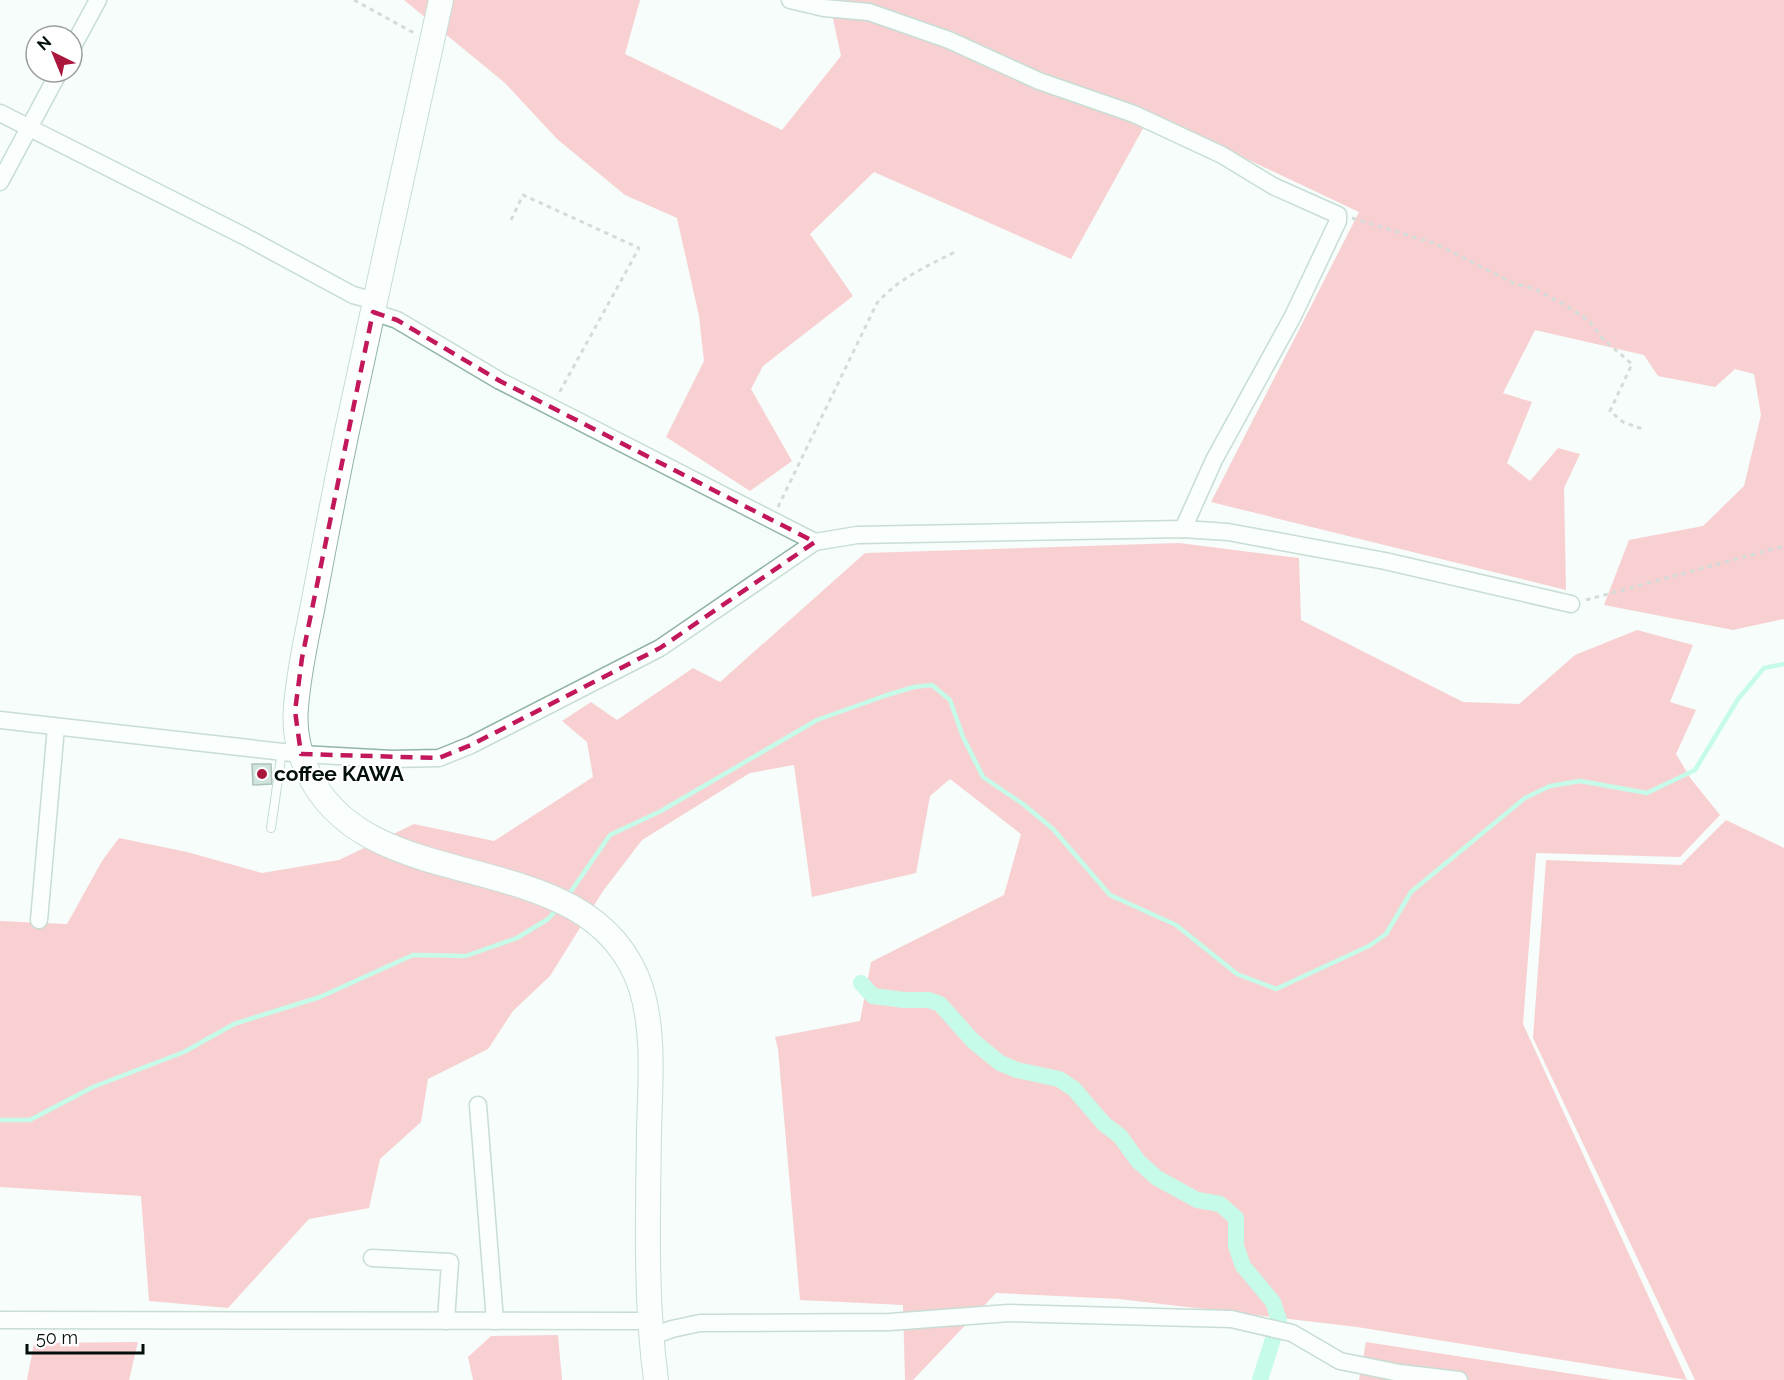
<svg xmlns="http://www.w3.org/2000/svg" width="1784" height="1380" font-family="Raleway,sans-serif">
  <rect width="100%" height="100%" fill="#f5fdfa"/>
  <g fill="#fa9aa2">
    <polygon points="404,0 640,0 625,54 782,130 841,56 829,0 1784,0 1784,619 1733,630 1604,605 1629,540 1703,526 1744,486 1761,415 1754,374 1735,369 1715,387 1658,376 1644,355 1535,330 1503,393 1532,402 1507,463 1530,481 1558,448 1580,454 1564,488 1566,590 1211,502 1359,212 1151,114 1071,259 874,172 810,234 853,296 763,366 751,389 792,461 750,491 666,437 704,361 699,316 677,218 625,195 557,139 505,83"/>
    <polygon points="1179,543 1299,558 1301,620 1463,702 1519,704 1575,655 1637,630 1693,645 1670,702 1696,710 1676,754 1691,779 1720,815 1680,857 1536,853 1523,1024 1687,1380 1357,1327 1119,1299 996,1293 913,1380 905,1380 903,1305 800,1300 778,1049 775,1037 860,1021 871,962 1004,895 1021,834 950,779 930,796 916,873 812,897 794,765 750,773 642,840 603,891 550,976 513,1011 488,1049 428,1079 421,1122 380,1159 369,1208 309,1219 228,1308 149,1301 141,1196 0,1187 0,921 67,924 102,861 119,838 187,852 262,873 339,860 414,824 494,841 593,777 587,742 562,721 591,702 617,720 693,668 720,682 865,553"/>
    <polygon points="1726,820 1784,848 1784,1380 1695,1380 1533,1038 1546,860 1681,865"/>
    <polygon points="558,1335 562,1380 473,1380 468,1357 491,1336"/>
    <polygon points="138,1342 129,1380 27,1380 34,1343"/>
    <polygon points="1366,1342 1612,1380 1359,1380"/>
  </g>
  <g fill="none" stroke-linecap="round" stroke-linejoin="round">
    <g stroke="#8af8d3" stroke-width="4.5">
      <polyline points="567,897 610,835 661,811 817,720 887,695 914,687 932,685 950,700 963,737 983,777 1023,804 1053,829 1110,895 1176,925 1237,974 1276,989 1369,946 1386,934 1411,892 1525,798 1550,786 1580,781 1647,793 1695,770 1738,699 1764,668 1784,664"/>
      <polyline points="0,1120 30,1120 93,1087 184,1052 234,1024 320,997 413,955 466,956 517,938 548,919 558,908"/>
    </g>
    <polyline stroke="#8af8d3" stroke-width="16" points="861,983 873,996 904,1000 929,1000 940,1004 973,1041 1000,1063 1017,1070 1059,1079 1074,1089 1104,1124 1120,1136 1138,1161 1157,1178 1197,1200 1220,1204 1236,1218 1236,1246 1243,1266 1273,1302 1279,1320 1260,1380"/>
  </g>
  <polygon fill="#a1c6b8" stroke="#587b6e" stroke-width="1.5" points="252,764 271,764 272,784 253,785"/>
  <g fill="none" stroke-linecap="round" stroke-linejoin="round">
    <g stroke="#90b5a6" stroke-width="10">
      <polyline id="lane" points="271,828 282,751"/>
    </g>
    <g stroke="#90b5a6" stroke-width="19">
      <g id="street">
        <polyline points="790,0 824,8 869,12 949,40 1039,81 1134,114 1222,155 1273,186 1338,215 1338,221 1293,316 1214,460 1183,529"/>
        <polyline points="72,48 98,0"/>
        <polyline points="0,113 244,236 353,295 375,301"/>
        <polyline points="0,182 59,72"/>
        <polyline points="373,312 397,320 500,381 815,542"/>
        <polyline points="0,720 301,754 392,759 439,758 471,745 660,648 815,542 857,535 1183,529 1228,532 1385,561 1571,604"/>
        <polyline points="39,920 56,727"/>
        <polyline points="478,1105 495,1321"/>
        <polyline points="372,1258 450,1262 446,1321"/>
        <polyline points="0,1320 648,1321"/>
        <polyline points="650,1337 672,1329 700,1323 890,1322 1009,1313 1231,1319 1292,1333 1340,1361 1400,1373 1459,1380"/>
      </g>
    </g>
    <g stroke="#90b5a6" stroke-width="26">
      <path id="secondary" d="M441 0C409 144 378 287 347 431 336 484 326 536 316 589 309 628 299 667 296 707 294 728 298 750 307 770 367 906 591 837 641 988 655 1033 650 1086 649 1132 648 1215 645 1298 656 1380"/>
    </g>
    <g stroke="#abb4b1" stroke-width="3" stroke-dasharray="4.5 4.5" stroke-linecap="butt">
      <polyline points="354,0 414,33"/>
      <polyline points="1352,218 1436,244 1513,283 1535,289 1572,309 1590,322 1603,339 1632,364 1610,411 1623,422 1645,430"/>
      <polyline points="511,220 523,195 639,248 558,395"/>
      <path d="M778 507 877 303C899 278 927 266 957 251"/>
      <polyline points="1586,600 1784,546"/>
    </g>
    <use href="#lane" stroke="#fff" stroke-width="8"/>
    <use href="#street" stroke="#fff" stroke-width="16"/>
    <use href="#secondary" stroke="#fff" stroke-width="24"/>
  </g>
  <path d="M0 0H1784V1380H0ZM373 312 397 320 500 381 815 542 660 648 471 745 439 758 301 754 295 711 302 658Z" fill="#f5fdfa" fill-opacity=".55" fill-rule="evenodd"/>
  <path fill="none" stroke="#c2185b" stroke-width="4.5" stroke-dasharray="12 8" stroke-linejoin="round" d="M373 312 397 320 500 381 815 542 660 648 471 745 439 758 301 754 295 711 302 658Z"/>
  <circle fill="#ab163d" stroke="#fff" stroke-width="2" cx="262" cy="774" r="6"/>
  <g text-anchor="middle" stroke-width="4.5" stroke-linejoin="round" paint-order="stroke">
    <g font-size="21" font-weight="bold" fill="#030f0b" stroke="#fff" text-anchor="start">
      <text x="274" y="781">coffee KAWA</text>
    </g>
  </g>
  <g transform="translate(54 54) rotate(317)"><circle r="28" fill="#ffffff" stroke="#9a9f9d" stroke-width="1.5"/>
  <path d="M0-4.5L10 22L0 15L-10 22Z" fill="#ab163d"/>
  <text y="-9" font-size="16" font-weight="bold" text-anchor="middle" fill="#030f0b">N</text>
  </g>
  <path d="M27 1344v9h116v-9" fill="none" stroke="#030f0b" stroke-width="3"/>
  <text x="36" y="1344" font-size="18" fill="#030f0b" stroke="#ffffff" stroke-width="4.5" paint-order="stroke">50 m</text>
</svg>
